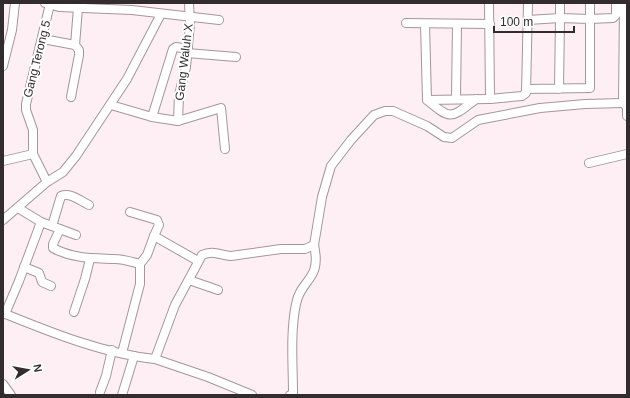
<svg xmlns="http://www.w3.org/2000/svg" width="630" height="398" font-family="Arial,sans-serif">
  <rect width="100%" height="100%" fill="#feeff4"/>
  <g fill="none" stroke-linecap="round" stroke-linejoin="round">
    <g stroke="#a4969b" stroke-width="10">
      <g id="minor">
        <polyline points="45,3 59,7 132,10 219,20"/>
        <polyline points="489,3 490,99 522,96 526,93 528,3"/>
        <polyline points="590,3 590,19 613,18 616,15 616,3"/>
        <polyline points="624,3 623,103 627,107"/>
        <polyline points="528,20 560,18 560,3"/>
        <polyline points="406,23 490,24"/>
        <path d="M425 24 427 100C452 121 451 118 476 99"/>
        <polyline points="43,39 75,45 79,50 79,55 71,97"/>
        <polyline points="75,45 78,8"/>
        <polyline points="187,53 236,57"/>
        <polyline points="3,66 12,30 15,3"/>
        <polyline points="527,89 590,88 590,19 560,18 559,89"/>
        <polyline points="456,98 457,24"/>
        <polyline points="427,100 490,99"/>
        <polyline points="111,105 152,117 173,49 176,47 188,49"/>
        <polyline points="627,107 627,116"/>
        <polyline points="152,117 178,121 221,108 225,149"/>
        <polyline points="178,121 179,95 186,67 190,24 189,3"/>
        <polyline points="33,154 47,182"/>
        <polyline points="3,161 33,154 33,130 26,110 26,104 50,4"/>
        <polyline points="589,163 627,154"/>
        <polyline points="130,212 157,220 159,225 154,236"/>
        <polyline points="3,220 47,182 63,172 76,156 127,79 161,14"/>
        <polyline points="41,222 76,235"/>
        <path d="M52 226 61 196C71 192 80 201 89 205"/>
        <path d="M60 229 53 244V248C73 259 94 258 115 259 123 259 132 262 140 264L147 255 154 236 198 261"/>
        <polyline points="24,267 39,273 42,282 51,286"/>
        <polyline points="189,280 218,290"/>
        <polyline points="74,312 85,279 90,259"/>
        <path d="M3 313C50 332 104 354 155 359L175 305 202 255C213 250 220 255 231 256L281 249H305L314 245 322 197 331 166 351 140 374 115 385 111H393L427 126 444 137 452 138 478 120 540 108 585 104 623 103"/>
        <polyline points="5,314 19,281 41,222 18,208"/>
        <polyline points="122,353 140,284 140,264"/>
        <polyline points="155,359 208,377 252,395"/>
        <polyline points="3,384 11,395"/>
        <polyline points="100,392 106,376 112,350"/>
        <polyline points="122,395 134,356"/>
        <path d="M290 395 293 394C293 365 290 333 296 304 301 278 322 281 314 245"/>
      </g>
    </g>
    <use href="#minor" stroke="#fff" stroke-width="8"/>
  </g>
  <g text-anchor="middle" stroke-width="4" stroke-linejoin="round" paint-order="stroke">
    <g font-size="12" fill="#322c2e" stroke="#fff">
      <text transform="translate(37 59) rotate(-76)" y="4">Gang Terong 5</text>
      <text transform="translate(184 62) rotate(-83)" y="4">Gang Waluh X</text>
    </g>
  </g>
  <rect width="630" height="398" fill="none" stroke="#322c2e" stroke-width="8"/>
  <g transform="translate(28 370) rotate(79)" stroke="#ffffff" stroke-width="3" paint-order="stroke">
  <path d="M0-3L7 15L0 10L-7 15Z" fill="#322c2e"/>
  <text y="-6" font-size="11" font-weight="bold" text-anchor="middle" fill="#322c2e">N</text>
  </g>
  <path d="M494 26v6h80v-6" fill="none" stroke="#322c2e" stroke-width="2"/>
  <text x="500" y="26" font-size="12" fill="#322c2e" stroke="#ffffff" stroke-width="3" paint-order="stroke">100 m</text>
</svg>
